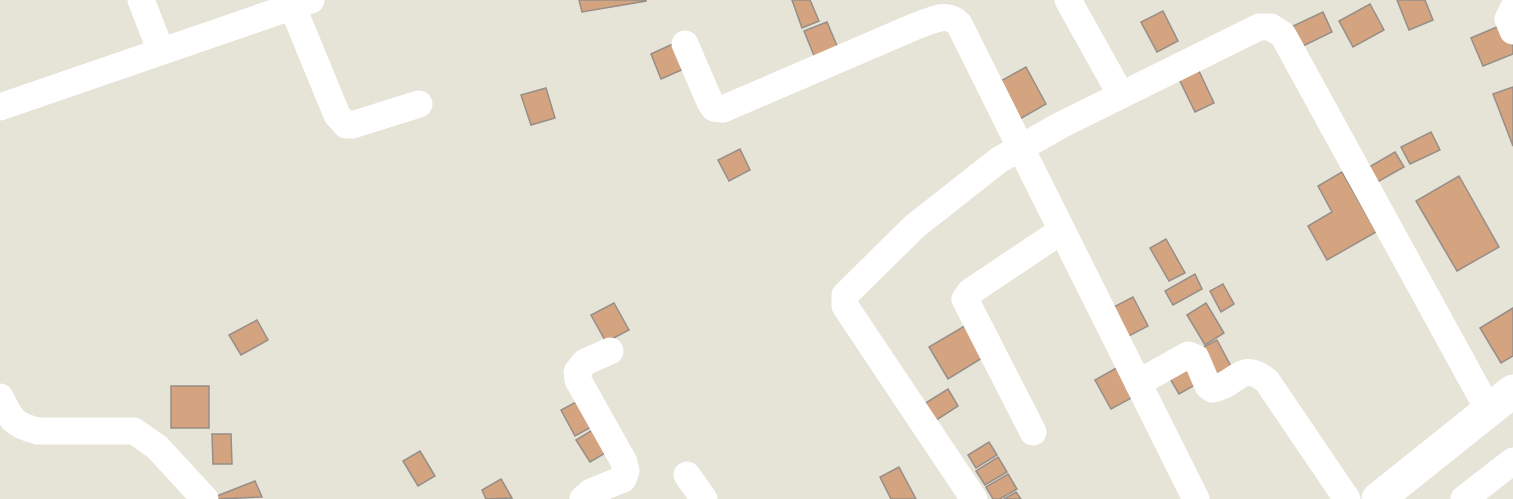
<svg xmlns="http://www.w3.org/2000/svg" width="1513" height="499" font-family="Helvetica,sans-serif">
  <rect width="100%" height="100%" fill="#e6e3d7"/>
  <g fill="#d3a47f" stroke="#988e87" stroke-width="1.5">
    <polygon points="579,0 646,0 646,1 582,12"/>
    <polygon points="792,0 810,0 819,21 802,28"/>
    <polygon points="1397,0 1425,0 1433,20 1409,30"/>
    <polygon points="1370,4 1384,30 1353,47 1339,21"/>
    <polygon points="1163,11 1178,41 1157,52 1141,22"/>
    <polygon points="1323,12 1332,32 1303,46 1293,26"/>
    <polygon points="827,22 838,48 815,58 804,31"/>
    <polygon points="1504,24 1513,46 1513,54 1483,66 1471,38"/>
    <polygon points="677,42 688,67 661,79 651,54"/>
    <polygon points="1026,67 1046,104 1020,119 999,82"/>
    <polygon points="1198,69 1214,103 1195,112 1179,79"/>
    <polygon points="1513,87 1513,146 1493,94"/>
    <polygon points="546,88 555,118 531,125 521,95"/>
    <polygon points="1431,132 1440,150 1410,164 1401,147"/>
    <polygon points="740,149 750,170 729,181 718,160"/>
    <polygon points="1395,152 1404,167 1372,185 1364,170"/>
    <polygon points="1342,172 1376,232 1327,260 1308,226 1332,212 1318,186"/>
    <polygon points="1459,176 1499,247 1457,271 1416,201"/>
    <polygon points="1166,239 1185,273 1169,281 1150,248"/>
    <polygon points="1195,274 1202,289 1173,305 1165,291"/>
    <polygon points="1223,284 1234,304 1221,312 1210,291"/>
    <polygon points="1133,297 1148,326 1123,339 1108,310"/>
    <polygon points="614,303 629,330 606,342 591,315"/>
    <polygon points="1206,303 1224,333 1205,345 1187,315"/>
    <polygon points="1513,308 1513,356 1501,363 1480,328"/>
    <polygon points="257,320 268,340 241,355 229,335"/>
    <polygon points="968,324 987,355 948,379 929,347"/>
    <polygon points="1217,340 1233,370 1214,380 1198,350"/>
    <polygon points="1189,357 1202,381 1179,394 1165,370"/>
    <polygon points="1118,367 1135,396 1111,409 1095,380"/>
    <rect x="171" y="386" width="38" height="42"/>
    <polygon points="948,389 958,406 935,421 924,404"/>
    <polygon points="582,399 597,424 575,436 561,410"/>
    <polygon points="594,429 607,452 590,462 576,440"/>
    <polygon points="212,434 231,434 232,464 213,464"/>
    <polygon points="989,442 997,455 976,468 968,455"/>
    <polygon points="420,451 435,476 418,486 403,461"/>
    <polygon points="998,457 1007,472 985,485 976,471"/>
    <polygon points="899,467 916,499 891,499 880,477"/>
    <polygon points="1008,474 1017,489 1000,499 993,499 986,487"/>
    <polygon points="501,479 512,498 486,499 482,490"/>
    <polygon points="255,481 262,497 218,499 217,496"/>
    <polygon points="1016,492 1021,499 1004,499"/>
  </g>
  <g fill="none" stroke-linecap="round" stroke-linejoin="round">
    <g stroke="#fff" stroke-width="27">
      <polyline points="141,0 161,51"/>
      <polyline points="1068,0 1121,95"/>
      <polyline points="293,8 337,115 346,125 352,125 419,104"/>
      <polyline points="1513,9 1508,19 1513,31"/>
      <path d="M685 44 710 102 714 108 723 109 916 26C931 21 946 11 959 24L1196 499"/>
      <polyline points="0,107 311,0"/>
      <path d="M1138 383 1188 355 1196 358 1208 386 1212 389C1237 386 1240 359 1267 381L1347 499"/>
      <path d="M0 397C11 419 13 425 38 431H134L157 447 205 499"/>
      <polyline points="1033,432 965,299 970,292 1061,231"/>
      <polyline points="687,475 704,499"/>
      <polyline points="583,499 591,492 623,479 626,471 624,462 578,380 577,372 585,362 610,351"/>
      <polyline points="974,499 845,306 845,295 915,226 999,160 1061,125 1259,27 1271,27 1283,35 1488,409"/>
      <polyline points="1464,499 1513,461"/>
    </g>
    <polyline stroke="#fff" stroke-width="33" points="1378,499 1513,391"/>
  </g>
</svg>
